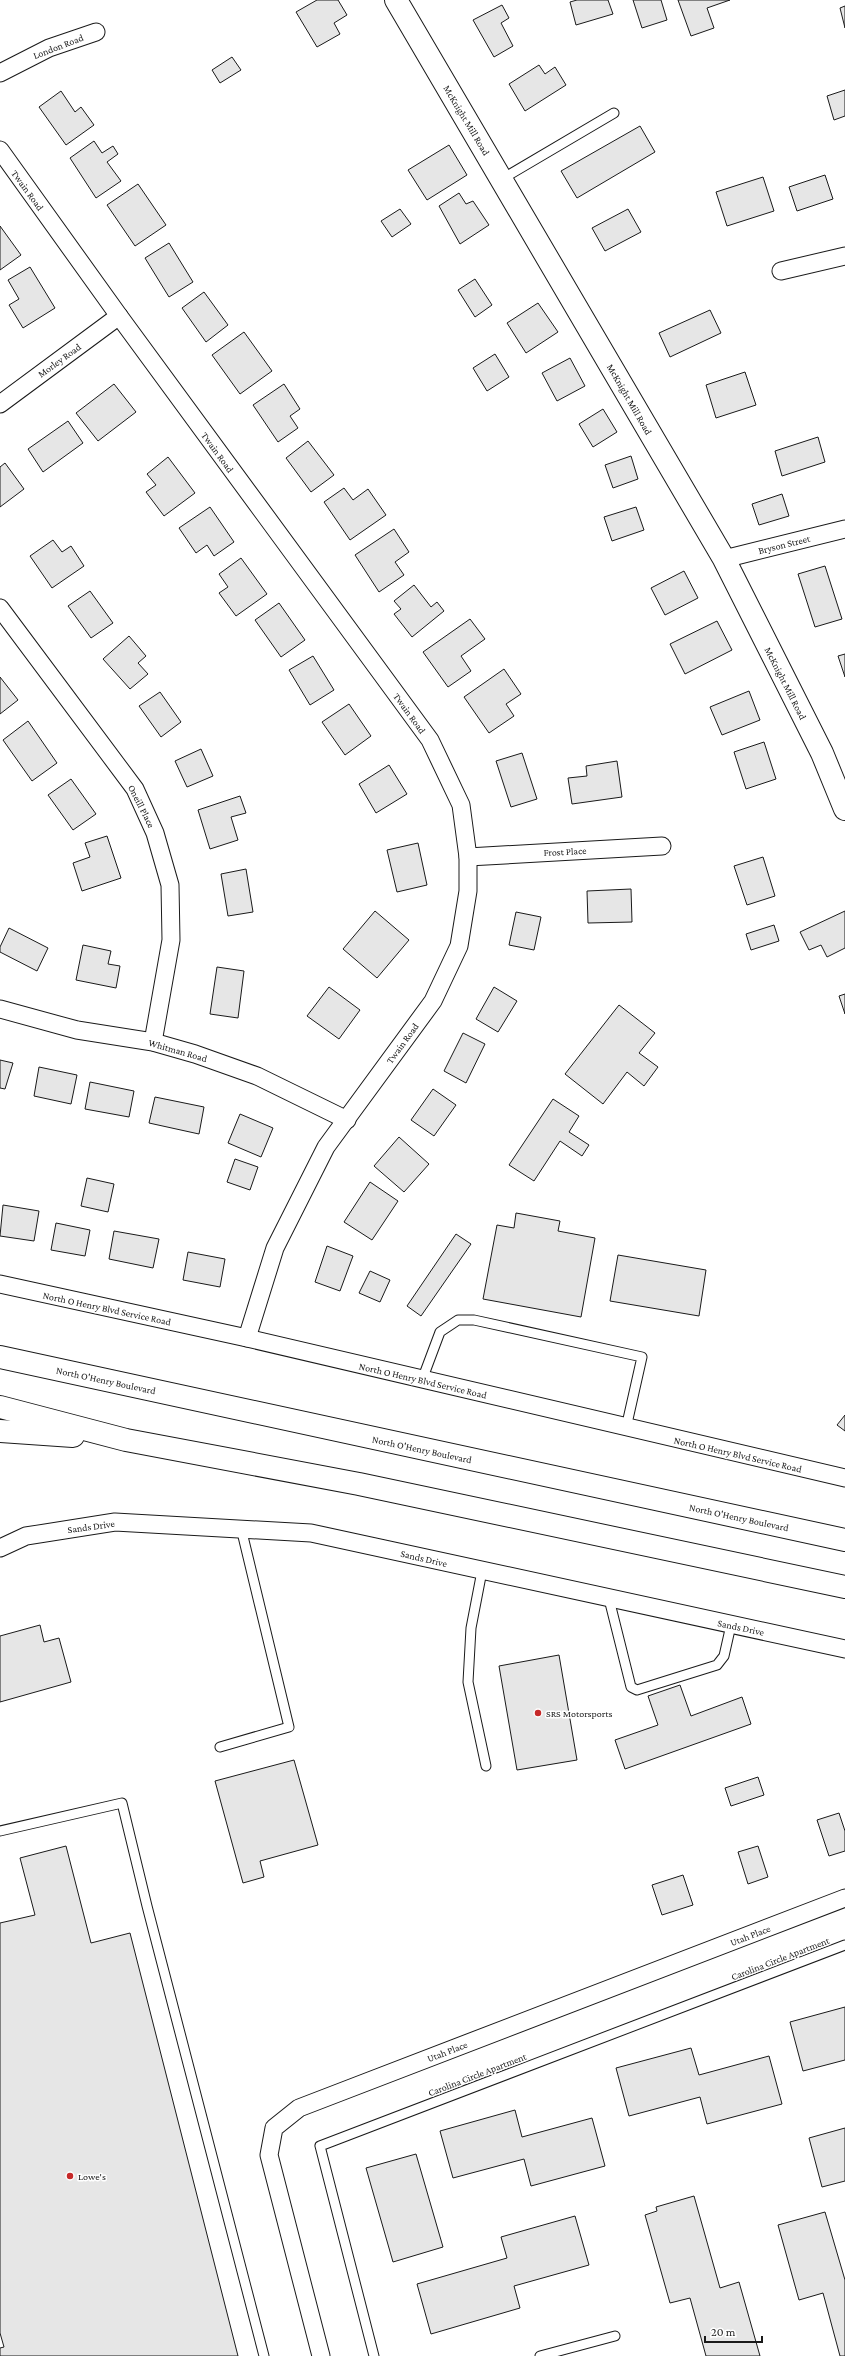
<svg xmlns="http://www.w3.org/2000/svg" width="845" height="2356" font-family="'Crimson Pro',serif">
  <rect width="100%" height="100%" fill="#fff"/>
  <g fill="#e6e6e6" stroke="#1a1a1a">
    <polygon points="317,0 338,0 347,15 334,23 340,34 317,47 296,12"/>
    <polygon points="577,0 608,0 613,14 576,25 570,2"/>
    <polygon points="633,0 661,0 667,20 642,28"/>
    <polygon points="678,0 730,0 707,8 714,28 691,36"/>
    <polygon points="502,5 509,18 501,23 513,46 494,57 473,20"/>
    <polygon points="845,6 845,28 840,8"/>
    <polygon points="232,57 241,70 220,83 212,70"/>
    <polygon points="539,65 545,74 555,67 566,85 525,111 509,84"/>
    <polygon points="845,90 845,116 834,120 827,96"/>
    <polygon points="61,91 75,112 81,107 94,125 66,145 39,107"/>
    <polygon points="640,126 655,152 577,198 561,171"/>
    <polygon points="94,141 102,153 113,146 118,154 107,162 121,181 96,198 70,158"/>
    <polygon points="449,145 467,175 427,200 408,170"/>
    <polygon points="825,175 833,199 797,211 789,187"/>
    <polygon points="763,177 774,211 727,226 716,192"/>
    <polygon points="138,184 166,225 135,246 107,205"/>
    <polygon points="459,193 466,204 473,201 489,225 460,244 439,206"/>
    <polygon points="400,209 411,224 392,237 381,221"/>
    <polygon points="628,209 641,232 605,251 592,228"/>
    <polygon points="0,226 21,255 0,270"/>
    <polygon points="169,243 193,282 169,297 145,258"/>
    <polygon points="30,267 55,308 23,328 9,305 19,299 8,280"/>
    <polygon points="475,279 492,305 475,317 458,290"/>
    <polygon points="204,292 228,325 206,342 182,308"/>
    <polygon points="538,303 558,332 526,353 507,323"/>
    <polygon points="710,310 721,333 670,357 659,333"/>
    <polygon points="244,332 272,371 240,394 212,355"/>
    <polygon points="495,354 509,377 487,391 473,368"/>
    <polygon points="570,358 585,386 557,401 542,373"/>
    <polygon points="745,372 756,405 716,418 706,385"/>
    <polygon points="114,384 136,412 98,441 76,413"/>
    <polygon points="284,384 300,409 290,416 298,428 278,442 253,405"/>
    <polygon points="603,409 617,432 593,447 579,424"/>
    <polygon points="68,421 83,443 43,472 28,449"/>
    <polygon points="818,437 825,462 782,476 775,451"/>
    <polygon points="308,441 334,475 311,492 286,458"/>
    <polygon points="631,456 638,479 613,488 605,465"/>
    <polygon points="168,457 195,493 164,516 146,492 156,485 147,474"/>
    <polygon points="5,463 24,489 0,507 0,467"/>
    <polygon points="344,488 353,500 368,489 386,515 350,540 324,502"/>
    <polygon points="782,494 789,516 759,525 752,504"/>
    <polygon points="210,507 234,542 214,556 207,545 196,553 179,528"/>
    <polygon points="636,507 644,530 612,541 604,517"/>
    <polygon points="394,529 409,552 395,562 404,575 379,592 355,555"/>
    <polygon points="53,540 62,552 71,546 84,566 52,588 30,556"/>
    <polygon points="241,558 267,594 236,616 219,593 228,587 219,574"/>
    <polygon points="825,566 842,619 815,627 798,574"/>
    <polygon points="684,571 698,598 665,615 651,588"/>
    <polygon points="414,585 431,607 437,602 444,611 412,637 394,614 401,609 394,601"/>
    <polygon points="90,591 113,623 91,638 68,606"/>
    <polygon points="279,603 305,640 281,657 255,620"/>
    <polygon points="470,619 485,639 461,656 471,671 448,687 423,652"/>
    <polygon points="717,621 732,650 685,674 670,644"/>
    <polygon points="129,636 146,656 138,663 148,674 130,689 103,659"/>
    <polygon points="845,654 845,677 838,656"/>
    <polygon points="313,656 334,690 310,705 289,670"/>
    <polygon points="504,669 521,694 506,704 514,716 489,733 464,697"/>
    <polygon points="0,677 18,700 0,714"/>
    <polygon points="749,691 760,720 722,735 710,707"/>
    <polygon points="160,692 181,722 161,737 139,706"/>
    <polygon points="349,704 371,736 345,755 322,722"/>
    <polygon points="28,721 57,763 32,781 3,740"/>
    <polygon points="764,742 776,779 746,789 734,752"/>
    <polygon points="201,749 213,776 187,787 175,761"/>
    <polygon points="522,753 537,799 511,807 496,761"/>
    <polygon points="617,761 622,797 572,804 568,778 587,776 586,766"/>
    <polygon points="389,765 407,794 376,813 359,784"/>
    <polygon points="71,779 96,814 73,830 48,795"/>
    <polygon points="240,796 246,813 231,817 238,840 210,849 198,810"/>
    <polygon points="107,836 121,878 82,891 73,863 90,857 85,843"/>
    <polygon points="418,843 427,885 397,892 387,850"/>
    <polygon points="763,857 775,896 747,905 734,866"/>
    <polygon points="246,869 253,912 228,916 221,874"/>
    <polygon points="631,889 632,922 588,923 587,891"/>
    <polygon points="375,911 409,940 377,978 343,949"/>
    <polygon points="845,911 845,948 827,957 821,945 809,950 800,932"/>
    <polygon points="516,912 541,917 534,950 509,945"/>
    <polygon points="774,925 779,941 751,950 746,934"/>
    <polygon points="9,928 48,948 37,971 0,952 0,947"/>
    <polygon points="83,945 111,951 108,964 120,966 116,988 76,980"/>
    <polygon points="217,967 244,971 238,1018 210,1014"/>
    <polygon points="329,987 360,1010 339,1039 307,1016"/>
    <polygon points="494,987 517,1001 498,1032 476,1019"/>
    <polygon points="845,994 845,1014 839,996"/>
    <polygon points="619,1005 655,1033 639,1053 658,1067 644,1086 627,1072 603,1104 565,1074"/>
    <polygon points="463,1033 485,1044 466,1083 444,1071"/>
    <polygon points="0,1060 13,1063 5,1089 0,1088"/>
    <polygon points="39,1067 77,1075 71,1104 34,1096"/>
    <polygon points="90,1082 134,1091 129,1117 85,1109"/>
    <polygon points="433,1089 456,1105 434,1136 411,1120"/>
    <polygon points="155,1097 204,1107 199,1134 149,1123"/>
    <polygon points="553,1099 579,1116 569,1132 589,1145 582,1156 560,1141 534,1181 509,1165"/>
    <polygon points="240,1114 273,1128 261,1157 228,1143"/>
    <polygon points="399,1137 429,1164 404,1192 374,1166"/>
    <polygon points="235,1159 258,1167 250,1190 227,1182"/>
    <polygon points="87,1178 114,1184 108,1212 81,1206"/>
    <polygon points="370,1182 398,1201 372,1240 344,1222"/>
    <polygon points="3,1205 39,1211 34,1241 0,1236"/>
    <polygon points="516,1213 560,1221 558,1231 595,1238 581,1317 483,1299 497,1225 514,1228"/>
    <polygon points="56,1223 90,1230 85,1256 51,1250"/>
    <polygon points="114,1231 159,1239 153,1268 109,1259"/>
    <polygon points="456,1234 471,1244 421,1316 407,1306"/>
    <polygon points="327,1246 353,1256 340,1291 315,1282"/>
    <polygon points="188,1252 225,1259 220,1287 183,1280"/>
    <polygon points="618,1255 706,1270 699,1316 610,1301"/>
    <polygon points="370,1271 390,1280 380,1302 359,1293"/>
    <polygon points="845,1415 845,1431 837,1425"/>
    <polygon points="40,1625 44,1642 59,1638 71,1682 0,1702 0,1636"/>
    <polygon points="559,1655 577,1760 517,1770 499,1666"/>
    <polygon points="680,1685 691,1716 742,1697 751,1724 625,1769 615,1740 658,1725 648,1696"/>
    <polygon points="294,1760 318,1845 260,1861 264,1877 243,1883 215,1781"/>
    <polygon points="758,1777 764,1795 731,1806 725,1788"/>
    <polygon points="839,1813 845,1831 845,1851 829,1856 817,1820"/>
    <polygon points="66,1846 91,1943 130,1933 238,2356 0,2356 0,2348 4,2347 0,2333 0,1923 35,1915 20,1858"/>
    <polygon points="758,1846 768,1877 748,1884 738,1852"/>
    <polygon points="683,1875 693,1905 662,1915 652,1885"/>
    <polygon points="845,2007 845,2060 803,2071 790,2022"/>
    <polygon points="691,2048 699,2075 769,2056 782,2104 707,2124 700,2097 629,2116 616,2068"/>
    <polygon points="515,2110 522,2137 592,2118 605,2166 531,2186 524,2159 453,2178 440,2131"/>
    <polygon points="845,2128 845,2181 822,2187 809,2138"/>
    <polygon points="416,2154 443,2247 393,2262 366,2168"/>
    <polygon points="694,2196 720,2288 739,2282 760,2356 706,2356 690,2298 670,2303 645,2215 657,2211 656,2207"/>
    <polygon points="825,2212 845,2280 845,2356 840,2356 823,2293 799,2300 778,2225"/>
    <polygon points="575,2216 589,2265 514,2286 520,2308 431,2334 417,2284 507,2258 501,2237"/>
  </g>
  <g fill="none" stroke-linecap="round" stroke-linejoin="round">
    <g stroke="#1a1a1a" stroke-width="11">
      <g id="lane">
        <polyline points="502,179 614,113"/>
        <polyline points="422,1380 440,1332 458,1320 474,1320 642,1357 626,1428"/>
        <polyline points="482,1571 471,1628 468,1682 486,1766"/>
        <polyline points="609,1599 631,1687 637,1690 717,1665 724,1656 731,1625"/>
        <polyline points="220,1747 289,1727 241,1528"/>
        <polyline points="0,1831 122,1803 147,1906 264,2356"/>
        <polyline points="374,2356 320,2146 845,1945"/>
        <polyline points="540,2356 615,2336"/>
      </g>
    </g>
    <g stroke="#1a1a1a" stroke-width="19">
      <g id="street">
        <polyline points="0,73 49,48 96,32"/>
        <polyline points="0,150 119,316 430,740 461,805 468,857 468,891 459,946 433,1001 326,1147 275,1248 247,1338"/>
        <polyline points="781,271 845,256"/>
        <polyline points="0,404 119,316"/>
        <polyline points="724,559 845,529"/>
        <polyline points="0,608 135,789 155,833 170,885 171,940 153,1042"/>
        <polyline points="468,857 662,846"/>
        <polyline points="0,1009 77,1030 153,1042 195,1054 257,1076 347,1120"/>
        <polyline points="0,1284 247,1338 845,1478"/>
        <polyline points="0,1548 26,1536 115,1522 311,1533 845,1649"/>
        <polyline points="321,2356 269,2155 274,2128 299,2108 845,1898"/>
      </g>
    </g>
    <g stroke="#1a1a1a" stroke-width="24">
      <polyline id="secondary" points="396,0 724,559 822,753 845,809"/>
    </g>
    <g stroke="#1a1a1a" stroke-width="24">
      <g id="highway">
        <polyline points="0,1357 845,1540"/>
        <polyline points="0,1407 126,1440 359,1484 845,1587"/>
        <polyline points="0,1431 73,1436"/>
      </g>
    </g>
    <use href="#lane" stroke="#fff" stroke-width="9"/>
    <use href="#street" stroke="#fff" stroke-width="17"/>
    <use href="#secondary" stroke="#fff" stroke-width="22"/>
    <use href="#highway" stroke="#fff" stroke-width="22"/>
  </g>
  <g fill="#c62828" stroke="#fff" stroke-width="1.5">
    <circle cx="538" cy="1713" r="4"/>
    <circle cx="70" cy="2176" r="4"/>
  </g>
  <g text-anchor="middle" stroke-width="3" stroke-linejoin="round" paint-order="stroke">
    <g font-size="10" fill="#1a1a1a" stroke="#fff">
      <text transform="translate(58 46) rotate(-21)" y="4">London Road</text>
      <text transform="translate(467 120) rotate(59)" y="4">McKnight Mill Road</text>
      <text transform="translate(28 190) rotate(54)" y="4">Twain Road</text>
      <text transform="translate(59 360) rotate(-36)" y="4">Morley Road</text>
      <text transform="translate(630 399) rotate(60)" y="4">McKnight Mill Road</text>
      <text transform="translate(218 452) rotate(54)" y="4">Twain Road</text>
      <text transform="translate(784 544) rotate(-14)" y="4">Bryson Street</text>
      <text transform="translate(786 683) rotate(63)" y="4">McKnight Mill Road</text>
      <text transform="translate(410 713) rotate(54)" y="4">Twain Road</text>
      <text transform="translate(142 806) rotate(63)" y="4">Oneill Place</text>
      <text transform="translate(565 851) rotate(-3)" y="4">Frost Place</text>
      <text transform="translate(402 1043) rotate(-54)" y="4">Twain Road</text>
      <text transform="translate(178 1050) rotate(16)" y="4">Whitman Road</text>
      <text transform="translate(107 1308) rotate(12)" y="4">North O Henry Blvd Service Road</text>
      <text transform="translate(106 1380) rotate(12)" y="4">North O'Henry Boulevard</text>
      <text transform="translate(423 1380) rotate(13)" y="4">North O Henry Blvd Service Road</text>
      <text transform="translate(422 1449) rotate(12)" y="4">North O'Henry Boulevard</text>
      <text transform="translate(738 1454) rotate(13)" y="4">North O Henry Blvd Service Road</text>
      <text transform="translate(739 1517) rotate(12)" y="4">North O'Henry Boulevard</text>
      <text transform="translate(91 1526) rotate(-8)" y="4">Sands Drive</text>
      <text transform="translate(424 1558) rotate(13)" y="4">Sands Drive</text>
      <text transform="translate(741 1627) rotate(12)" y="4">Sands Drive</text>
      <text transform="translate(750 1935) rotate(-21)" y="4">Utah Place</text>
      <text transform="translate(780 1958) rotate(-21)" y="4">Carolina Circle Apartment</text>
      <text transform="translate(447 2051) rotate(-21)" y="4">Utah Place</text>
      <text transform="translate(477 2074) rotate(-21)" y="4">Carolina Circle Apartment</text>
    </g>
    <g font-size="10" fill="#1a1a1a" stroke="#fff" text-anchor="start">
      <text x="546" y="1717">SRS Motorsports</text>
      <text x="78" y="2180">Lowe's</text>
    </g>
  </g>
  <path d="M705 2336v6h57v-6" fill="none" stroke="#1a1a1a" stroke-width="2"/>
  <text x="711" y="2336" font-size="12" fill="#1a1a1a" stroke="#ffffff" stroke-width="3" paint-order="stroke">20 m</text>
</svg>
